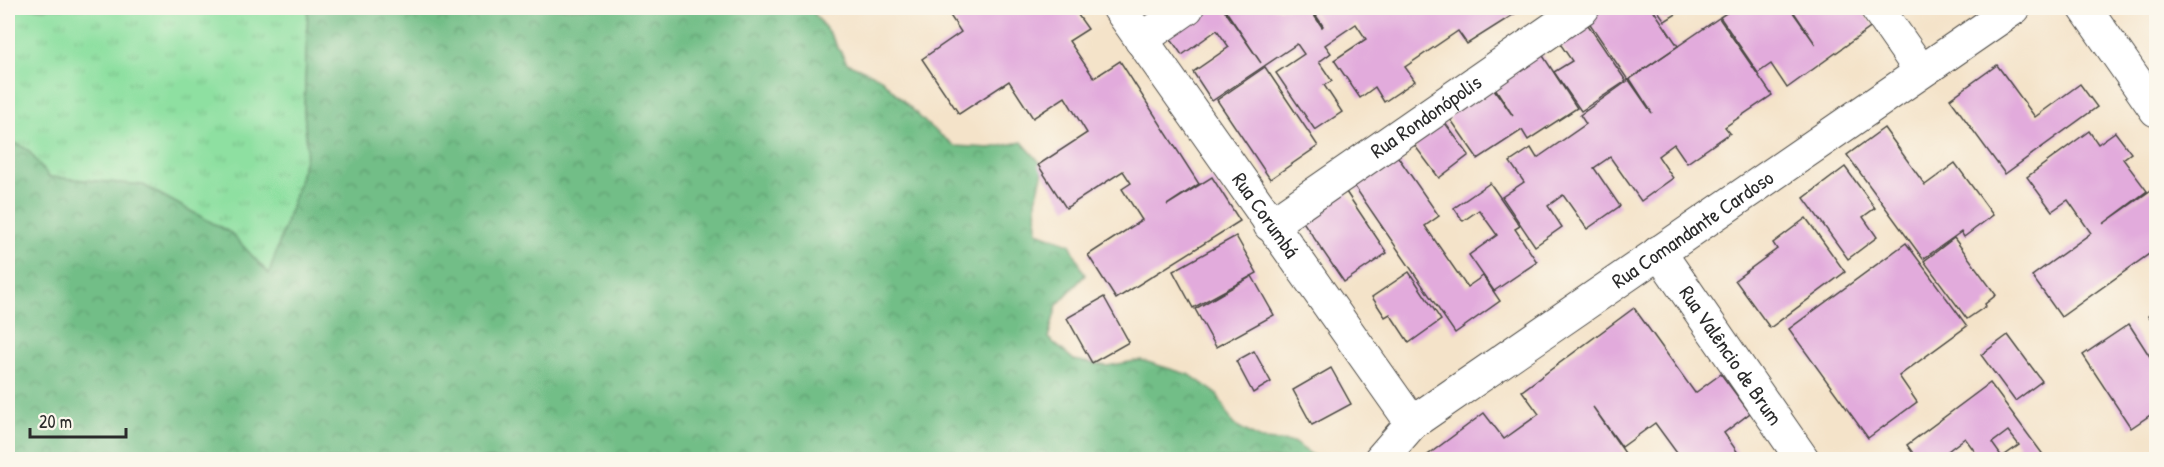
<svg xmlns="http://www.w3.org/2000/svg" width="2164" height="467" font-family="'Patrick Hand',sans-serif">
  <defs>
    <pattern id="grass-tufts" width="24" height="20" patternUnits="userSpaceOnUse" patternTransform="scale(1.5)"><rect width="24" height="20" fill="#8ee0a1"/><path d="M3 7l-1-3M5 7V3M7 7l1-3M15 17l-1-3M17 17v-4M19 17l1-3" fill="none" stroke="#7bc08b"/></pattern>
    <pattern id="forest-crowns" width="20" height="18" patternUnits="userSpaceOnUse" patternTransform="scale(1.5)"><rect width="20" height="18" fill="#72be87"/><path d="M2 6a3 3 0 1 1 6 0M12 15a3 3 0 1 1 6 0" fill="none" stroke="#5e9b6f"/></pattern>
  </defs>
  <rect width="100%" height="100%" fill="#fbf7ec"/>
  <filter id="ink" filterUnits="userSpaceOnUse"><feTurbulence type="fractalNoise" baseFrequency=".0167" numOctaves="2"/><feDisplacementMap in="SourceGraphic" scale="12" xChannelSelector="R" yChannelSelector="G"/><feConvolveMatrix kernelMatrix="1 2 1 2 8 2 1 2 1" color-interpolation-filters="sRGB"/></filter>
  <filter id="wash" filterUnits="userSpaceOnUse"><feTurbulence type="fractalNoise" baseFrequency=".008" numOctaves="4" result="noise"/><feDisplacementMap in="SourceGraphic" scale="24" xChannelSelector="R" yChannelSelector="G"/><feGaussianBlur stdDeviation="1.35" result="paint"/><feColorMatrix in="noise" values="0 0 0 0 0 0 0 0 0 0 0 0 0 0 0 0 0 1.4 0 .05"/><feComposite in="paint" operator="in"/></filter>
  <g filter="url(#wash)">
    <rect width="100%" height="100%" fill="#f4e3c9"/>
    <polygon fill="url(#grass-tufts)" stroke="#5c8666" stroke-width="1.5" points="8,8 308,8 304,110 307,150 299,183 269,274 231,233 143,185 49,177 28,150 8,139"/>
    <polygon fill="url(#forest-crowns)" stroke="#4e7459" stroke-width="1.5" points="308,8 810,8 830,34 847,63 879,77 929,126 955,146 990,148 1022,142 1044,167 1036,200 1037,232 1070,244 1085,275 1057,305 1048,338 1074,360 1107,366 1141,360 1190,375 1217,394 1233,424 1262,440 1293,442 1318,459 8,459 8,139 28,150 49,177 143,185 231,233 269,274 299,183 307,150 304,110"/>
    <g id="blocks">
      <g fill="#e2abdc" fill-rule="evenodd">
        <polygon points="945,8 1073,8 1088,29 1069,41 1094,78 1120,61 1199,184 1167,205 1212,177 1240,221 1116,299 1088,255 1142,220 1122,189 1131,183 1123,171 1066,208 1038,165 1087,133 1065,97 1033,118 1009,81 959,114 922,59 961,32"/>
        <polygon points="1194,8 1223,8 1261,63 1224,8 1309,8 1322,27 1323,26 1311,8 1420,8 1421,10 1424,8 1524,8 1467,44 1458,31 1405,67 1415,81 1384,102 1375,87 1360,98 1334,60 1366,39 1356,24 1325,45 1331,53 1319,62 1332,81 1324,85 1342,112 1315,130 1276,73 1304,54 1297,44 1212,101 1193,72 1229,47 1217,30 1182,55 1163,28"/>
        <polygon points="1588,8 1652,8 1678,46 1628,80 1582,12"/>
        <polygon points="1656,8 1686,8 1665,21"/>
        <polygon points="1734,8 1790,8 1816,45 1791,8 1860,8 1873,26 1787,88 1771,64 1758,73 1720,17"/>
        <polygon points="2147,8 2156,8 2156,20"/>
        <polygon points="1580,13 1626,81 1581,111 1554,72 1572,61 1552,32"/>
        <polygon points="1719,18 1772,95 1725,127 1730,133 1687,163 1674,144 1658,156 1673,178 1641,201 1610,157 1594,168 1620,206 1587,229 1563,195 1548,206 1562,227 1535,246 1502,197 1524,182 1510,162 1531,148 1537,158 1586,124 1580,115 1629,80 1652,113 1630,79"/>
        <polygon points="1536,45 1577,108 1528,140 1522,130 1478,159 1449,117 1486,78 1513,116 1488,77"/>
        <polygon points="1997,65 2035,117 2080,84 2097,107 2005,174 1950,99"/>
        <polygon points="1265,67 1318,146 1270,179 1217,100"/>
        <polygon points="1436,111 1469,155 1439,178 1406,134"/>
        <polygon points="1884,128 1925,185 1955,163 1993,215 1964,237 1961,232 1923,259 1847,155"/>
        <polygon points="2089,131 2098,144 2115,132 2131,153 2123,159 2147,191 2103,224 2154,188 2156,191 2156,249 2061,317 2032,276 2091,233 2068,200 2052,211 2027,177"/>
        <polygon points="1389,144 1439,216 1425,226 1467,287 1483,276 1500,301 1455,333 1346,174"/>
        <polygon points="1845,167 1875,208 1863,217 1877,237 1848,259 1804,198"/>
        <polygon points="1338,180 1387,253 1344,282 1295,210"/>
        <polygon points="1490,183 1520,226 1515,229 1537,262 1494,291 1469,255 1497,235 1479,210 1463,221 1454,208"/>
        <polygon points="1806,218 1845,272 1770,328 1735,280 1777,249 1773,243"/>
        <polygon points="1236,236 1257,273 1193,308 1173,271"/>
        <polygon points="1954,238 1996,295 1985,304 1986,306 1967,319 1924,261"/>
        <polygon points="1906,243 1967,326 1899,376 1917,402 1868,438 1789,329"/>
        <polygon points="1409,272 1441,320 1409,343 1390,314 1385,317 1372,297"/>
        <polygon points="1252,276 1274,315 1216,347 1195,309"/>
        <polygon points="1104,297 1129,342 1092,363 1067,318"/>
        <polygon points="1634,308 1695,393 1721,374 1750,413 1724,433 1743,460 1682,460 1655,423 1622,447 1593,407 1625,453 1616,460 1519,460 1517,457 1514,460 1421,460 1484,413 1504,439 1539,414 1522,391"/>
        <polygon points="2156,309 2156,327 2148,316"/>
        <polygon points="2129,324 2156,366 2156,411 2131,428 2083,355"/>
        <polygon points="2008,335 2042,381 2015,401 1981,355"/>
        <polygon points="1254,351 1271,382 1253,393 1236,361"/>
        <polygon points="1331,368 1351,404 1312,425 1293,390"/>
        <path d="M1990 383 2047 460H1981L1965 438 1936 460H1918L1907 445ZM2008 431 2019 445 2002 457 1992 443Z"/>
        <polygon points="1955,453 1959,460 1947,460"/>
      </g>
    </g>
  </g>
  <g filter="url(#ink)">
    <use href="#blocks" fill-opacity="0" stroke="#494743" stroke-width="1.5"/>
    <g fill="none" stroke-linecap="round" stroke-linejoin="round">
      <g stroke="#494743" stroke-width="35">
        <g id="minor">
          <path id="s1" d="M1119 8 1412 423"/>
          <polyline points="1877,8 1921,71"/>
          <polyline points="2085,8 2156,110"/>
          <polyline points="1141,40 1187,8"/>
          <path id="s2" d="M1270 225 1583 8"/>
          <path id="s3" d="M1659 252 1803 460"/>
          <path id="s4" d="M1380 460 1412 423 2014 8"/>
        </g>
      </g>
      <use href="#minor" stroke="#fff" stroke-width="33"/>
    </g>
  </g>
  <g text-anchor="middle" stroke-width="5" stroke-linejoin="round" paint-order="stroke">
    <g font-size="21" fill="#2b2b2b" stroke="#fbf7ec">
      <text dy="7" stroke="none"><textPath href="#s2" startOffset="190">Rua Rondonópolis</textPath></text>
      <text dy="7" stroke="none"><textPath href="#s1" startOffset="254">Rua Corumbá</textPath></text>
      <text dy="7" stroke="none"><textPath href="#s4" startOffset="390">Rua Comandante Cardoso</textPath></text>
      <text dy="7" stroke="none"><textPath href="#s3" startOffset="126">Rua Valêncio de Brum</textPath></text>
    </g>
  </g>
  <rect width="2164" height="467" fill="none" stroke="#fbf7ec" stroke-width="30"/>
  <path d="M30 428v9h96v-9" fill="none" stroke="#2b2b2b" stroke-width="3"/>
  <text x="39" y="428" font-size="18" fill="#2b2b2b" stroke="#fbf7ec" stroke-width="4.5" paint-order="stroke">20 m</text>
</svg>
